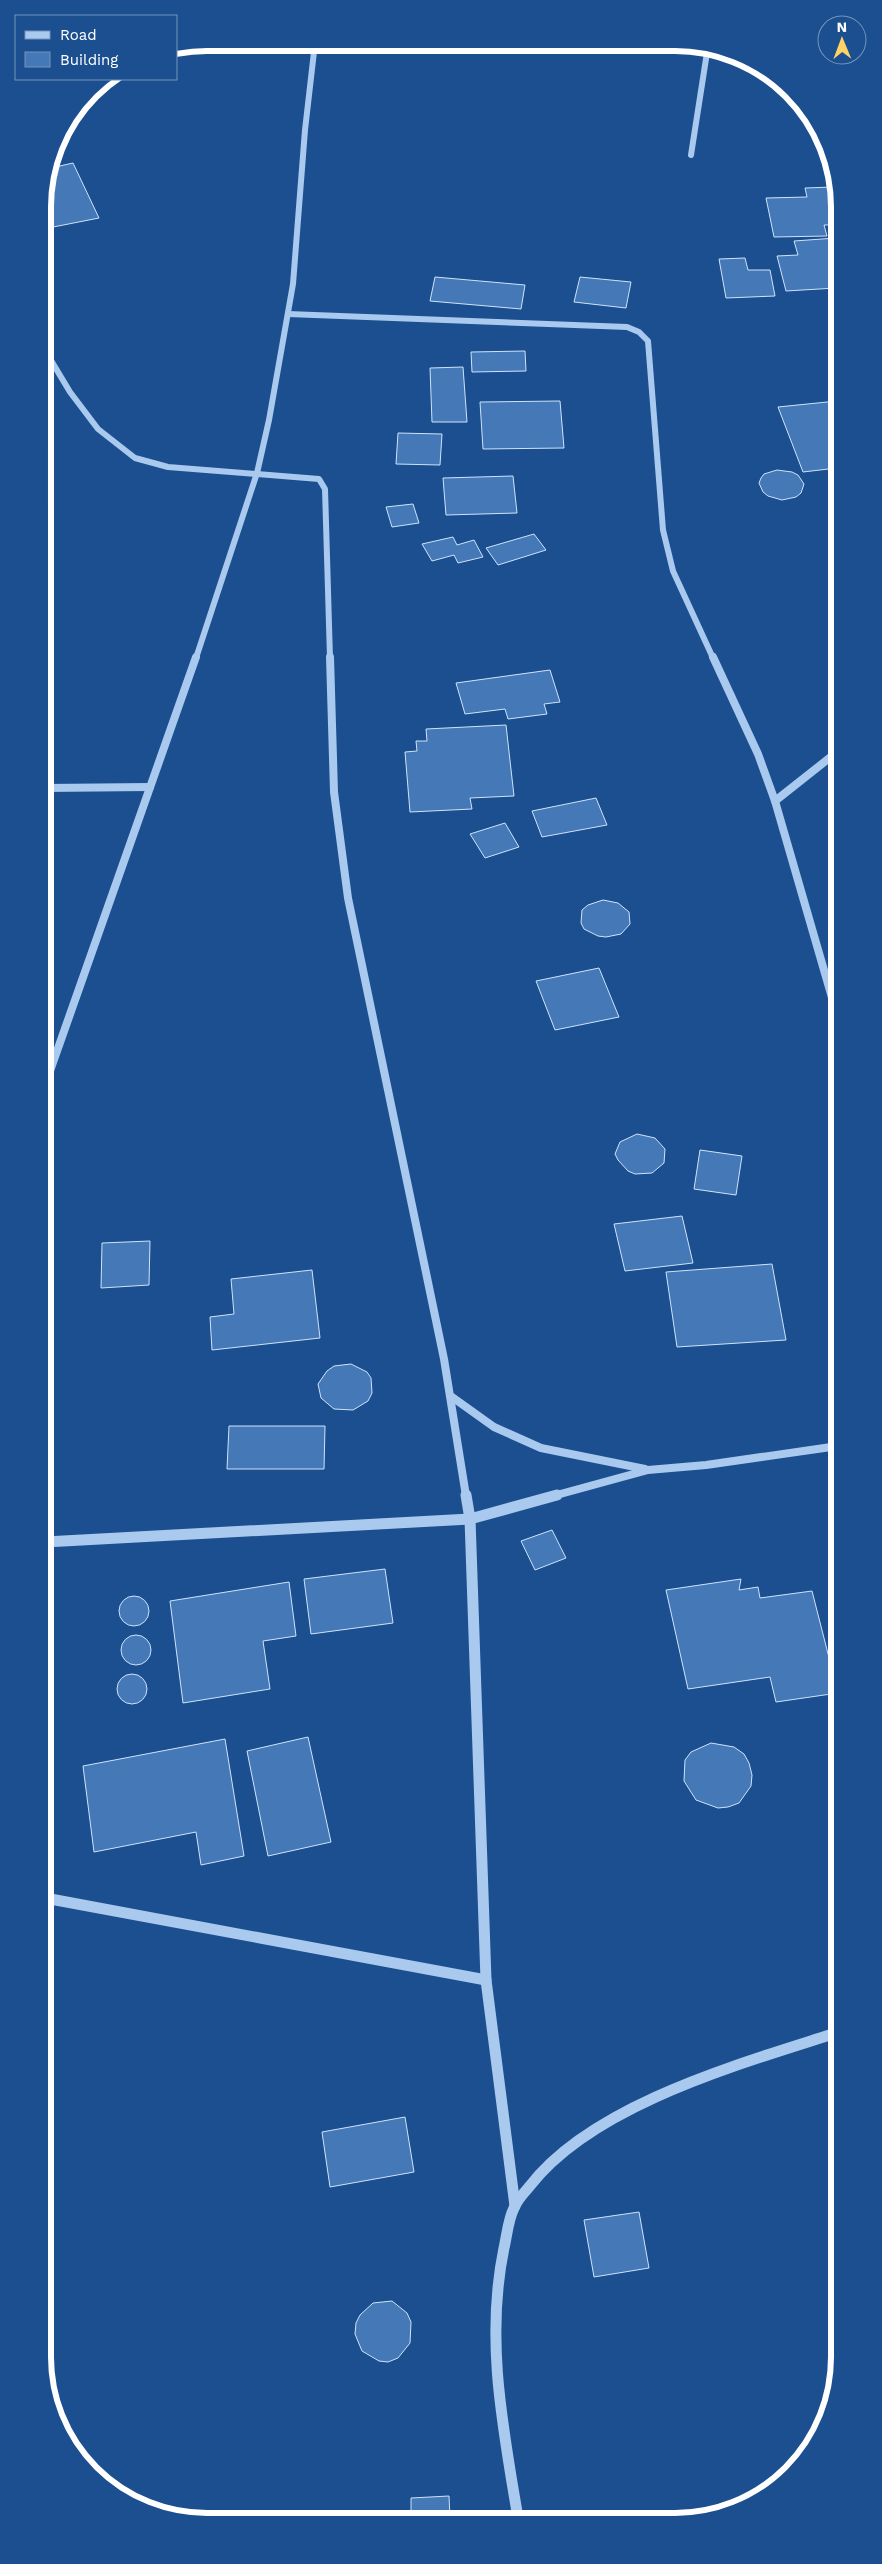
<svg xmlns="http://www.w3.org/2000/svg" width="882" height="2564" font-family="'Work Sans',sans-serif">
  <rect width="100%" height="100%" fill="#1b4f8f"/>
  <g fill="#4478b7" stroke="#cfe3fa">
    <polygon points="73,163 99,218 43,229 43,196 51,168"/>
    <polygon points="833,187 836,197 836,225 824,225 827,236 774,237 766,198 807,197 805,188"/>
    <polygon points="836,238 836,288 786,291 777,256 798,255 794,241"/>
    <polygon points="745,258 748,270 770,270 775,296 726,298 719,259"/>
    <polygon points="435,277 525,285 521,309 430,301"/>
    <polygon points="580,277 631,282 626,308 574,302"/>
    <polygon points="525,351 526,371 472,372 471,352"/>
    <polygon points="463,367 467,422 432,422 430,368"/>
    <polygon points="560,401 564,448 483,449 480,402"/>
    <polygon points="837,401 837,468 803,472 778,407"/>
    <polygon points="398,433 442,434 440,465 396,464"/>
    <polygon points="777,470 792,472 798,475 804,484 801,493 796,497 782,500 768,496 763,492 759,483 761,478 764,474"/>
    <polygon points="513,476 517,513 446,515 443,478"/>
    <polygon points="413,504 419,523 392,527 386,507"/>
    <polygon points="534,534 546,550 498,565 486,548"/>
    <polygon points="453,537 457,545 474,540 483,557 458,563 454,555 432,561 422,544"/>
    <polygon points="550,670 560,702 544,704 547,714 508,719 505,709 465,714 456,683"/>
    <polygon points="506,725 514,796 470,798 472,809 410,812 405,752 417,751 416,741 427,741 426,729"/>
    <polygon points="596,798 607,825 542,837 532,811"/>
    <polygon points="505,823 519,847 485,858 470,834"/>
    <polygon points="603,900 618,903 629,912 630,924 621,934 606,937 598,936 584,929 581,923 582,910 588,905"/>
    <polygon points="599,968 619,1017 555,1030 536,981"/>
    <polygon points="637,1134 655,1138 665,1149 664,1163 652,1173 635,1174 628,1171 618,1160 615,1154 620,1142"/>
    <polygon points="700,1150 742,1156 736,1195 694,1189"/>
    <polygon points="682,1216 693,1263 625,1271 614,1224"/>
    <polygon points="150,1241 149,1285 101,1288 102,1243"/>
    <polygon points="772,1264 786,1340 677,1347 666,1272"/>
    <polygon points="312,1270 320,1338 212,1350 210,1317 234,1314 231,1279"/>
    <polygon points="351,1364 367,1372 371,1378 372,1393 368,1401 353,1410 334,1409 321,1398 318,1384 327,1371 334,1366"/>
    <polygon points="229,1426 325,1426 324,1469 227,1469"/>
    <polygon points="552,1530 566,1558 535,1570 521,1541"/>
    <polygon points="385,1569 393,1623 311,1634 304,1579"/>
    <polygon points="741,1579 739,1590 758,1587 760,1598 812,1591 838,1693 776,1702 770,1677 688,1689 666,1590"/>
    <polygon points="289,1582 296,1636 263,1641 270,1689 183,1703 170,1601"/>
    <circle cx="134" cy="1611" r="15"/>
    <circle cx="136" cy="1650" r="15"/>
    <circle cx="132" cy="1689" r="15"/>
    <polygon points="308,1737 331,1842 268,1856 247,1751"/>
    <polygon points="225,1739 244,1856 201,1865 196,1832 94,1852 83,1766"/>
    <polygon points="711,1743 734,1747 744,1754 749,1763 752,1775 751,1786 739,1803 728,1807 718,1808 696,1800 684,1781 685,1760 691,1752"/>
    <polygon points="405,2117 414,2172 330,2187 322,2132"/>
    <polygon points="639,2212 649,2268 594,2277 584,2220"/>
    <polygon points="392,2301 407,2313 411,2322 410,2343 398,2358 388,2362 379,2361 362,2351 355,2334 356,2323 360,2315 373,2303"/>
    <polygon points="449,2496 450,2518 411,2518 411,2498"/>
  </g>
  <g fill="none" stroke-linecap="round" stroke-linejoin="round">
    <g stroke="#a9c9ee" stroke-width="6">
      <polyline points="691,155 708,46"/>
      <polyline points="288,314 627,327 639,332 648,341 663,530 673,571 713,658"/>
      <polyline points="43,347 70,392 98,429 135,458 168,467 319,479 325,489 330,658"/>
      <polyline points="196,658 257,473 269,420 293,284 305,130 315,43"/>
    </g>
    <g stroke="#a9c9ee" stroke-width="8">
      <polyline points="330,657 334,792 348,898 444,1359 466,1496"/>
      <polyline points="713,657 758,754 775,801 837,1015"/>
      <polyline points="44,788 150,787"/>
      <polyline points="775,801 837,752"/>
      <polyline points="44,1088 196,657"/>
      <polyline points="452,1397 494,1427 541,1448 645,1469"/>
      <polyline points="553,1496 648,1470 706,1465 838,1446"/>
    </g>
    <g stroke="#a9c9ee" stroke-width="11">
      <polyline points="466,1495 470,1519 486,1980 515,2206"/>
      <polyline points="45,1542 470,1519 557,1495"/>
      <polyline points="45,1898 486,1980"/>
      <path d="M518 2518C503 2428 485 2339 504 2248 507 2235 508 2220 514 2208 517 2200 524 2193 529 2187 592 2104 743 2063 839 2032"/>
    </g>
  </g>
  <path d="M0 0H882V2564H0ZM207 51H675A156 156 0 0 1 831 207V2357A156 156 0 0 1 675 2513H207A156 156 0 0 1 51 2357V207A156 156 0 0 1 207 51Z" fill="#1b4f8f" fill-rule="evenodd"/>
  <path fill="none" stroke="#fff" stroke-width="6" d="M207 51H675A156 156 0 0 1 831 207V2357A156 156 0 0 1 675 2513H207A156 156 0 0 1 51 2357V207A156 156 0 0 1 207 51Z"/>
  <rect x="15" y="15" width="162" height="65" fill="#1b4f8f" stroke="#7695bc"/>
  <rect x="25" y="31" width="25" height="8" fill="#a9c9ee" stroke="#7695bc"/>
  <text x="60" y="40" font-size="15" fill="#ffffff">Road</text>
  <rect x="25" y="52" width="25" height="15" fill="#4478b7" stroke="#7695bc"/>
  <text x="60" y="65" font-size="15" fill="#ffffff">Building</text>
  <g transform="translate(842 40) rotate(359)"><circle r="24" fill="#1b4f8f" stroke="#7695bc"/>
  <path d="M0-4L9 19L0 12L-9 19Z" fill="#ffd166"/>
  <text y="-8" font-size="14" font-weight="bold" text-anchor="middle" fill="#ffffff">N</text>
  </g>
</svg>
